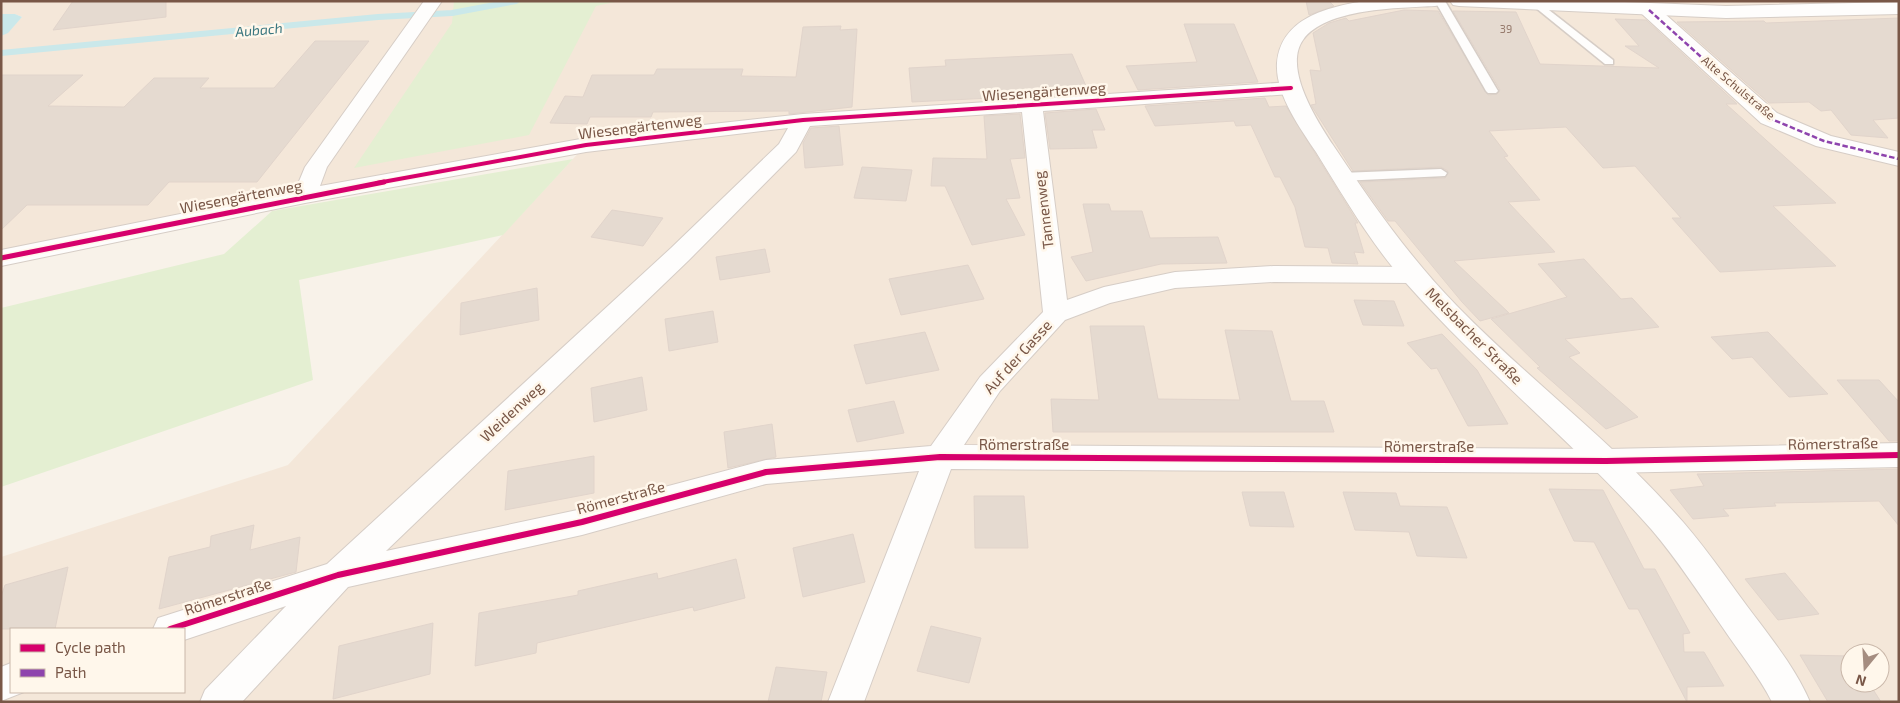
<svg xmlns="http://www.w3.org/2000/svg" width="1900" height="703" font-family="'Exo 2',sans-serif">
  <rect width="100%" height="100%" fill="#f8f2e9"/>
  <path fill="#f4e7d9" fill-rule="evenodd" d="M1 1H1899V702H1V557L288 465 585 146 1 258V36L8 32 22 17 15 14H1ZM11 629H184V692H11ZM1850 653H1880V683H1850Z"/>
  <g fill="#e4efd2">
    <polygon points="454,1 620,1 596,6 529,135 354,168 452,23"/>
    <polygon points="573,159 503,235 299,280 313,380 1,487 1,308 224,254 272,211"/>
  </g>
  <polygon fill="#cae8ea" points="1,14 15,14 22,17 8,33 1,36"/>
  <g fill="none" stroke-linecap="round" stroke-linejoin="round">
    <polyline stroke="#cae8ea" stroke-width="6" points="1,53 378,17 452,13 516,1"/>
  </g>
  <g fill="#e5dad0" stroke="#e1d4cb">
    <polygon points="73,1 166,1 166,17 53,30"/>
    <polygon points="1306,1 1329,1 1334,6 1309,15"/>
    <polygon points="1404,10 1438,11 1488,95 1497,94 1500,90 1453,11 1516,12 1540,64 1659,68 1625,46 1639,46 1615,19 1646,20 1737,104 1726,104 1836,203 1773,206 1836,266 1720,272 1672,218 1681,218 1635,166 1603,168 1566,127 1489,131 1508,156 1504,157 1540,200 1508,202 1555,252 1454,261 1509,313 1480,321 1462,302 1395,221 1388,221 1360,182 1445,178 1448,171 1441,167 1353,171 1311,105 1316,104 1310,70 1321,71 1313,33 1329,23 1346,18 1349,21"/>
    <polygon points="1899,18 1899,118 1873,120 1888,138 1851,135 1831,110 1821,111 1809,102 1769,103 1677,22 1764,21 1766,23"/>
    <polygon points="1184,24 1234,24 1258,82 1138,90 1126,66 1197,62"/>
    <polygon points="841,26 840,30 857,29 852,107 789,114 789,111 653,112 651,117 590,117 587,124 550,123 565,96 583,97 592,75 654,75 657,69 743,69 741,76 796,77 803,27"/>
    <polygon points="315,41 369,41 257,182 169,182 148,205 27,205 1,230 1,75 83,75 48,106 124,107 154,78 209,78 200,88 274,88"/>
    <polygon points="1072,54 1089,93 912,102 909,68 946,66 945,60"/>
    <polygon points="1265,98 1269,107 1286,106 1358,223 1355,223 1364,253 1354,252 1358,264 1332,263 1328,248 1305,247 1295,207 1280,177 1275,177 1251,125 1236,126 1234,121 1155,126 1145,106"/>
    <polygon points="1096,109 1105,130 1092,130 1097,148 1050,149 1045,113"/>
    <polygon points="1020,114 1025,158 1010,159 1020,198 1006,199 1025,235 972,245 945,186 931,186 933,158 987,159 984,116"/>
    <polygon points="839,126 843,165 805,168 803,143 811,128"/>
    <polygon points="862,167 912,170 906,201 854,198"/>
    <polygon points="1083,204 1109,204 1111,211 1142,211 1150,238 1218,237 1227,263 1161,264 1086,281 1071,257 1093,252"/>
    <polygon points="612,210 663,218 643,246 591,237"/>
    <polygon points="765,249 770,272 720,280 716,257"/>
    <polygon points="1584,259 1621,299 1632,298 1659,327 1565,339 1580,353 1569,357 1638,417 1606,429 1537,368 1540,367 1491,319 1567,297 1538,264"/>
    <polygon points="968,265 984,299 901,315 889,279"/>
    <polygon points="537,288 539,320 460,335 461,303"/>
    <polygon points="1354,300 1394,301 1404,326 1363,325"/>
    <polygon points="713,311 718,342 669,351 665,319"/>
    <polygon points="1090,326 1144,326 1158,399 1240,400 1225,330 1272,331 1291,401 1324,401 1334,432 1053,432 1051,399 1099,400"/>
    <polygon points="925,332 939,370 866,384 854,345"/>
    <polygon points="1768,332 1828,394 1789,397 1752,357 1732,359 1711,337"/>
    <polygon points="1442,334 1477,370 1508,424 1468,426 1437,368 1431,369 1407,343"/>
    <polygon points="642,377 647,410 594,422 591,388"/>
    <polygon points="1837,380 1879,380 1899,402 1899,441 1889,441"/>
    <polygon points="894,401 904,433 857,442 848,410"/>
    <polygon points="772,424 776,457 728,468 724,432"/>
    <polygon points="594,456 594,493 505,510 508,471"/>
    <polygon points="1899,469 1899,526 1879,501 1774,503 1776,506 1723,509 1729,516 1693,519 1670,490 1704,486 1697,474"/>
    <polygon points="1549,489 1603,490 1644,569 1655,569 1690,633 1683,634 1684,652 1704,652 1724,686 1687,687 1687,702 1638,609 1629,609 1594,542 1574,541"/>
    <polygon points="1242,492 1284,492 1294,527 1250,526"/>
    <polygon points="1343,492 1396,493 1400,506 1447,507 1467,558 1417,556 1409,532 1355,530"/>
    <polygon points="974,496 1024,496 1028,548 975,548"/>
    <polygon points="254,525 250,550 300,537 296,572 159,609 169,557 210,547 211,536"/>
    <polygon points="853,534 865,582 803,597 793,548"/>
    <polygon points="736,559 745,598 694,611 693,607 537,643 536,653 475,666 479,613 578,595 578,591 657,573 658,579"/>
    <polygon points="68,567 55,629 1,629 1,597 5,585"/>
    <polygon points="1785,573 1819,614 1778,620 1745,579"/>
    <polygon points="433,623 430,674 333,699 339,646"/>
    <polygon points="931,626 981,638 969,683 917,671"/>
    <polygon points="1800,655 1850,656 1850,683 1869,683 1881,702 1828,702"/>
    <polygon points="776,667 827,672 821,702 768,702"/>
  </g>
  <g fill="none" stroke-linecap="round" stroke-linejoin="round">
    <g stroke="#d6cdc6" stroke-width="3">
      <g id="service">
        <polygon points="1435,1 1445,1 1498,91 1496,93 1488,93 1486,91"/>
        <polygon points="1540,3 1613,60 1613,64 1605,64 1536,8 1536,4"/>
        <polygon points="1441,169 1447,173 1445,176 1341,181 1335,177 1341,173"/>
      </g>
    </g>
    <g stroke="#d6cdc6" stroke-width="2">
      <g id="minor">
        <path d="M424 1H442L327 167 320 186 586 138 803 114 1291 82 1298 84 1301 88 1298 92 1291 94 1043 111 1067 300 1104 287 1175 272 1274 266 1413 267 1422 269 1426 275 1422 281 1413 283 1274 282 1175 288 1110 303 1065 320 1000 391 964 445 1606 449 1899 443V467L1606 473 951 469 864 702H828L919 471 766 484 582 535 348 587 242 702H200L205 690 286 606 184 640V629H153L158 618 327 564 671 248 779 144 788 128 586 152 305 203 1 266V250L295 191 305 167ZM1022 112 1043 312 980 377 931 446 766 460 582 509 386 551 689 260 796 152 810 126Z"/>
        <polygon points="1649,4 1656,6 1777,113 1831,136 1899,152 1899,166 1816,146 1761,123 1642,14 1640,10 1642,6"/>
        <polygon points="11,663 11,692 24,692 1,701 1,667"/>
      </g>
    </g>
    <g stroke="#d6cdc6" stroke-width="2">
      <g id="tertiary">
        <path d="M1365 1H1444L1441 5 1435 6C1400 8 1325 8 1303 40 1283 68 1317 121 1333 145 1371 202 1409 257 1457 306 1527 378 1607 437 1674 512 1701 541 1724 575 1747 606 1770 637 1795 667 1810 702H1772C1759 676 1739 652 1723 628 1700 595 1677 559 1651 529 1574 442 1483 370 1406 283 1371 244 1344 197 1316 152 1300 128 1275 94 1277 63 1281 18 1327 7 1365 1Z"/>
        <polygon points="1450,1 1599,1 1726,6 1899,2 1899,14 1726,18 1459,6 1453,5"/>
      </g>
    </g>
    <use href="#service" fill="#fefdfc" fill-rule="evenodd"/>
    <use href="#minor" fill="#fefdfc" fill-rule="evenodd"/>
    <use href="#tertiary" fill="#fefdfc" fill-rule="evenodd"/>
    <polyline stroke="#8e44ad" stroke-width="2.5" stroke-dasharray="5.5 2.5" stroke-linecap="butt" points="1649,10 1769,118 1824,141 1899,159"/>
    <g stroke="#fff7eb" stroke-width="6">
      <polyline id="cycleway-far2" points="377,183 586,145 803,120 1291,88"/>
    </g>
    <g stroke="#fff7eb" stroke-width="8">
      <polyline id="cycleway-far1" points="1,258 384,182"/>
    </g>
    <g stroke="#fff7eb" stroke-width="9">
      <polyline id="cycleway" points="170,629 338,575 582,522 766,472 940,457 1606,461 1899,455"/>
    </g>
    <use href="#cycleway-far2" stroke="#d6006c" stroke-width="4"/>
    <use href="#cycleway-far1" stroke="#d6006c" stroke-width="5"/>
    <use href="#cycleway" stroke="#d6006c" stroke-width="6"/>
  </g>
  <g text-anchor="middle" stroke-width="5" stroke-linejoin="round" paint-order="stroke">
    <g font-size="11" fill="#967a6c">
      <text x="1506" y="33">39</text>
    </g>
    <g font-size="12" fill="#795747" stroke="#fff7eb">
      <text transform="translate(1738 88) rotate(40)" y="4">Alte Schulstraße</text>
    </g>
    <g font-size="14" font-style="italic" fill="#39767f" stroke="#fff7eb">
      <text transform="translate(259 30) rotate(-5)" y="5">Aubach</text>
    </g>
    <g font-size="15" fill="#795747" stroke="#fff7eb">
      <text transform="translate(1044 92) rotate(-4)" y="5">Wiesengärtenweg</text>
      <text transform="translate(640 127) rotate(-7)" y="5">Wiesengärtenweg</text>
      <text transform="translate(241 197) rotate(-11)" y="5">Wiesengärtenweg</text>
      <text transform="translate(1044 210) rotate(-97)" y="5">Tannenweg</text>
      <text transform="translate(1474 336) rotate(45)" y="5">Melsbacher Straße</text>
      <text transform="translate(1018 357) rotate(-48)" y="5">Auf der Gasse</text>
      <text transform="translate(512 412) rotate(-43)" y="5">Weidenweg</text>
      <text transform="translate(1833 444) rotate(-1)" y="5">Römerstraße</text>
      <text x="1024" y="450">Römerstraße</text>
      <text x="1429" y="452">Römerstraße</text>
      <text transform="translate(621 498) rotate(-15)" y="5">Römerstraße</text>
      <text transform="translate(228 597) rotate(-18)" y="5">Römerstraße</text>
    </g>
  </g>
  <rect width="1900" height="703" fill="none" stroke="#795747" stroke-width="5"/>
  <rect x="10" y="628" width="175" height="65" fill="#fff7eb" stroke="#c9b7a9"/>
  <rect x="20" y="644" width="25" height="8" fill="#d6006c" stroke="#c9b7a9"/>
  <text x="55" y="653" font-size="15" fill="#795747">Cycle path</text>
  <rect x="20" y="669" width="25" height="8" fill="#8e44ad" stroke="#c9b7a9"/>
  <text x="55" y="678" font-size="15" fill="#795747">Path</text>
  <g transform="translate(1865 668) rotate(198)"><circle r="24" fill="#fff7eb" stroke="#c9b7a9"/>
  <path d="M0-4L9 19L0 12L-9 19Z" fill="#a58d80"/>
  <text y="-8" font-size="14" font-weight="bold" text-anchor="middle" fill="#795747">N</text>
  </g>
</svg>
